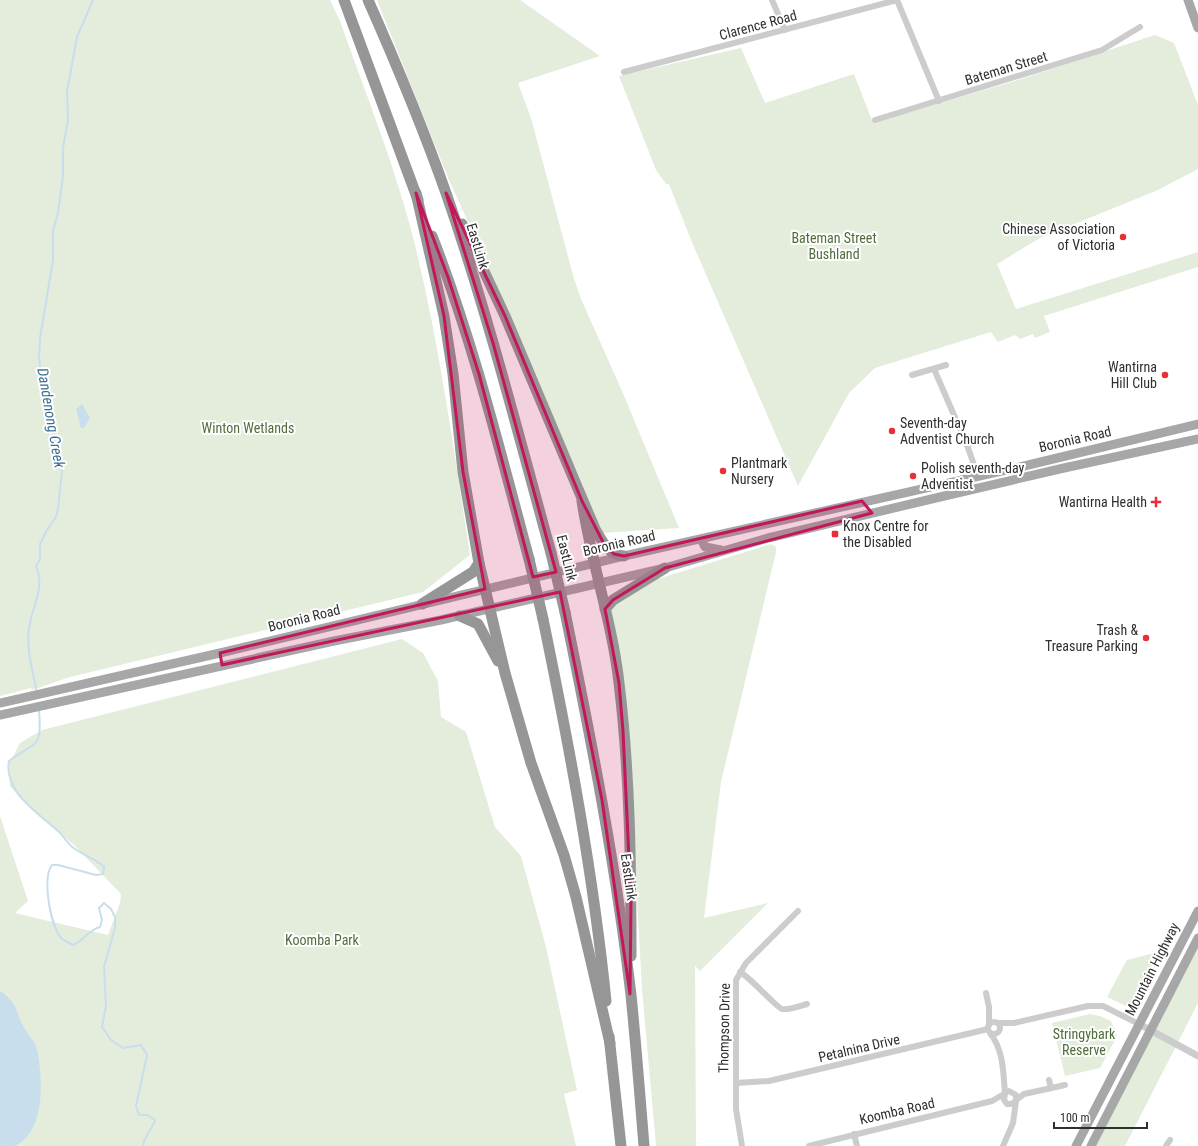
<svg xmlns="http://www.w3.org/2000/svg" width="1198" height="1146" font-family="'Roboto Condensed',sans-serif">
  <rect width="100%" height="100%" fill="#fff"/>
  <g fill="#e4ecdc">
    <path d="M0 0H330L340 21C366 95 396 168 415 245 440 347 454 452 470 555L423 592 70 677 32 690 31 688 0 696Z"/>
    <polygon points="377,0 520,0 600,56 518,83 531,118 573,275 581,299 622,391 679,528 602,533 580,478 533,375 494,279 449,180"/>
    <polygon points="1155,35 1174,43 1198,105 1198,169 1158,190 1040,238 997,264 1016,309 1198,252 1198,267 1044,316 1050,332 1035,338 1033,334 1020,339 1015,335 998,342 991,332 875,368 849,393 798,486 691,240 669,184 666,184 656,170 619,76 741,48 765,103 854,74 873,123 1021,79"/>
    <polygon points="771,544 776,547 776,552 721,782 704,918 768,903 700,971 695,966 696,1146 656,1146 642,989 628,731 611,611 616,603 651,581"/>
    <polygon points="402,639 423,653 438,681 441,717 466,732 495,827 521,856 546,947 577,1090 564,1094 576,1146 0,1146 0,816 28,901 15,913 108,935 120,903 121,894 75,846 19,797 10,786 9,764 20,743 42,730"/>
    <polygon points="1198,938 1198,1003 1125,1146 1091,1146"/>
    <polygon points="1159,952 1132,1003 1126,1006 1107,997 1127,960"/>
    <polygon points="1090,1014 1100,1016 1111,1021 1117,1036 1100,1068 1065,1076 1052,1023"/>
  </g>
  <g fill="#c8deed">
    <polygon points="82,404 90,418 84,428 81,428 76,409"/>
    <path d="M0 991C18 1003 15 1010 23 1026 27 1034 35 1040 37 1050 43 1078 46 1131 15 1146 12 1146 4 1146 0 1146Z"/>
  </g>
  <g fill="none" stroke-linecap="round" stroke-linejoin="round">
    <g stroke="#c8deed" stroke-width="2">
      <path d="M37 693C33 672 26 649 29 629 31 608 46 588 36 566L40 560V544L47 530 56 517 58 509 62 471 52 418 42 385 39 358 40 338 53 260V231L58 213 63 175V148L68 120 67 92 77 37 93 0"/>
      <path d="M39 709C42 752 37 739 9 761 3 791 39 814 58 831 64 836 68 845 75 849 85 856 96 859 104 867L103 874 96 875 58 865H52C42 878 50 926 62 939 65 941 70 943 73 945 84 941 88 930 100 927L102 920 99 908 104 903 111 909 115 917V928L104 967 106 1006 102 1027 111 1040 123 1048 141 1045 147 1055 136 1106 139 1115H147L155 1120C152 1130 144 1136 143 1146"/>
    </g>
    <g stroke="#ccc" stroke-width="6">
      <polyline points="772,0 785,30"/>
      <polyline points="897,0 939,101"/>
      <polyline points="624,72 897,0"/>
      <polyline points="875,120 1102,50 1140,27"/>
      <polyline points="934,369 967,445 978,476"/>
      <polyline points="912,375 946,365"/>
      <polyline points="967,445 986,437"/>
      <path d="M740 972C751 978 777 1008 782 1009 790 1010 800 1006 807 1004"/>
      <polyline points="986,993 989,1007 989,1025"/>
      <circle cx="994" cy="1028" r="6"/>
      <polyline points="998,1023 1014,1023 1088,1006 1103,1006 1139,1024"/>
      <path d="M990 1033C1004 1051 1003 1072 1005 1093"/>
      <polyline points="1049,1080 1051,1088"/>
      <polyline points="736,1083 769,1081 988,1029"/>
      <polyline points="1016,1100 1024,1094 1065,1085"/>
      <polyline points="854,1134 857,1146"/>
      <polyline points="742,1146 736,1109 736,980 746,963 798,911"/>
      <polyline points="809,1146 992,1101 1009,1091 1016,1095 1016,1101 1011,1104 1007,1104 1004,1100 1005,1094"/>
      <polyline points="1003,1146 1013,1123 1016,1101"/>
      <polyline points="1166,1146 1170,1140"/>
    </g>
    <polyline stroke="#ccc" stroke-width="7" points="1139,1024 1198,1056"/>
    <g stroke="#a7a7a7" stroke-width="9">
      <polyline points="1188,0 1198,28"/>
      <polyline points="701,539 705,547 721,550"/>
      <polyline points="0,703 220,653 624,556 1024,466 1198,424"/>
      <polyline points="0,715 334,641 441,620 665,568 768,538 940,497 1064,468 1198,439"/>
      <polyline points="1076,1146 1198,911"/>
      <polyline points="1091,1146 1198,938"/>
    </g>
    <g stroke="#969696" stroke-width="11">
      <polyline points="344,0 418,200"/>
      <path d="M368 0C396 63 423 128 446 193 487 311 518 433 551 553"/>
      <polyline points="416,193 444,316 453,374 463,472 479,563 505,673 531,763 564,855 576,897 610,1043"/>
      <path d="M462 224 505 316 595 529C602 541 608 555 624 556"/>
      <path d="M432 236C473 341 500 451 529 559"/>
      <path d="M582 501C591 562 612 621 619 683 630 773 631 865 631 956"/>
      <polyline points="422,604 473,572 479,563"/>
      <polyline points="605,609 613,600 665,568"/>
      <path d="M565 612C591 739 616 866 631 995 636 1045 640 1096 644 1146"/>
      <polyline points="460,616 478,624 498,661"/>
      <path d="M543 619C569 745 593 872 606 1001"/>
      <polyline points="609,1036 621,1146"/>
    </g>
    <g stroke="#969696" stroke-width="11">
      <polyline points="551,553 565,612"/>
      <polyline points="529,559 543,619"/>
    </g>
  </g>
  <path fill="#c2185b" fill-opacity="0.2" stroke="#c2185b" stroke-width="3" stroke-linejoin="round" d="M416 193 448 277 479 374 533 577 556 572 493 343 446 193 505 316 582 501 603 542 614 554 624 556 862 501 872 513 665 568 613 600 605 609 619 683 623 731 631 901 630 994 602 800 560 592 222 665 220 653 485 589 463 472 444 316Z"/>
  <g fill="#ea2d37" stroke="#fff" stroke-width="1.5">
    <circle cx="1123" cy="237" r="4"/>
    <circle cx="1165" cy="375" r="4"/>
    <circle cx="892" cy="431" r="4"/>
    <circle cx="723" cy="471" r="4"/>
    <circle cx="913" cy="476" r="4"/>
    <path d="M1154 496h4v4h4v4h-4v4h-4v-4h-4v-4h4z"/>
    <rect x="831" y="530" width="8" height="8" rx="2"/>
    <circle cx="1146" cy="638" r="4"/>
  </g>
  <g text-anchor="middle" stroke-width="4" stroke-linejoin="round" paint-order="stroke">
    <g font-size="14" fill="#2f2f2f" stroke="#fff">
      <text transform="translate(758 25) rotate(-15)" y="5">Clarence Road</text>
      <text transform="translate(1006 68) rotate(-17)" y="5">Bateman Street</text>
      <text transform="translate(478 246) rotate(73)" y="5">EastLink</text>
      <text transform="translate(1075 439) rotate(-13)" y="5">Boronia Road</text>
      <text transform="translate(619 543) rotate(-13)" y="5">Boronia Road</text>
      <text transform="translate(567 558) rotate(76)" y="5">EastLink</text>
      <text transform="translate(304 618) rotate(-14)" y="5">Boronia Road</text>
      <text transform="translate(629 877) rotate(82)" y="5">EastLink</text>
      <text transform="translate(1152 969) rotate(-63)" y="5">Mountain Highway</text>
      <text transform="translate(724 1028) rotate(-89)" y="5">Thompson Drive</text>
      <text transform="translate(859 1048) rotate(-13)" y="5">Petalnina Drive</text>
      <text transform="translate(897 1111) rotate(-13)" y="5">Koomba Road</text>
    </g>
    <g font-size="14" fill="#2f2f2f" stroke="#fff" text-anchor="end">
      <text x="1115" y="234">Chinese Association<tspan x="1115" dy="16">of Victoria</tspan></text>
      <text x="1157" y="372">Wantirna<tspan x="1157" dy="16">Hill Club</tspan></text>
      <text x="900" y="428" text-anchor="start">Seventh-day<tspan x="900" dy="16">Adventist Church</tspan></text>
      <text x="731" y="468" text-anchor="start">Plantmark<tspan x="731" dy="16">Nursery</tspan></text>
      <text x="921" y="473" text-anchor="start">Polish seventh-day<tspan x="921" dy="16">Adventist</tspan></text>
      <text x="1147" y="507">Wantirna Health</text>
      <text x="843" y="531" text-anchor="start">Knox Centre for<tspan x="843" dy="16">the Disabled</tspan></text>
      <text x="1138" y="635">Trash &amp;<tspan x="1138" dy="16">Treasure Parking</tspan></text>
    </g>
    <g font-size="14" fill="#516c3b" stroke="#fff">
      <text x="834" y="243">Bateman Street<tspan x="834" dy="16">Bushland</tspan></text>
      <text x="248" y="433">Winton Wetlands</text>
      <text x="322" y="945">Koomba Park</text>
      <text x="1084" y="1039">Stringybark<tspan x="1084" dy="16">Reserve</tspan></text>
    </g>
    <g font-size="15" font-style="italic" fill="#3a6f93" stroke="#fff">
      <text transform="translate(51 418) rotate(80)" y="5">Dandenong Creek</text>
    </g>
  </g>
  <path d="M1054 1122v6h93v-6" fill="none" stroke="#2f2f2f" stroke-width="2"/>
  <text x="1060" y="1122" font-size="12" fill="#2f2f2f" stroke="#ffffff" stroke-width="3" paint-order="stroke">100 m</text>
</svg>
